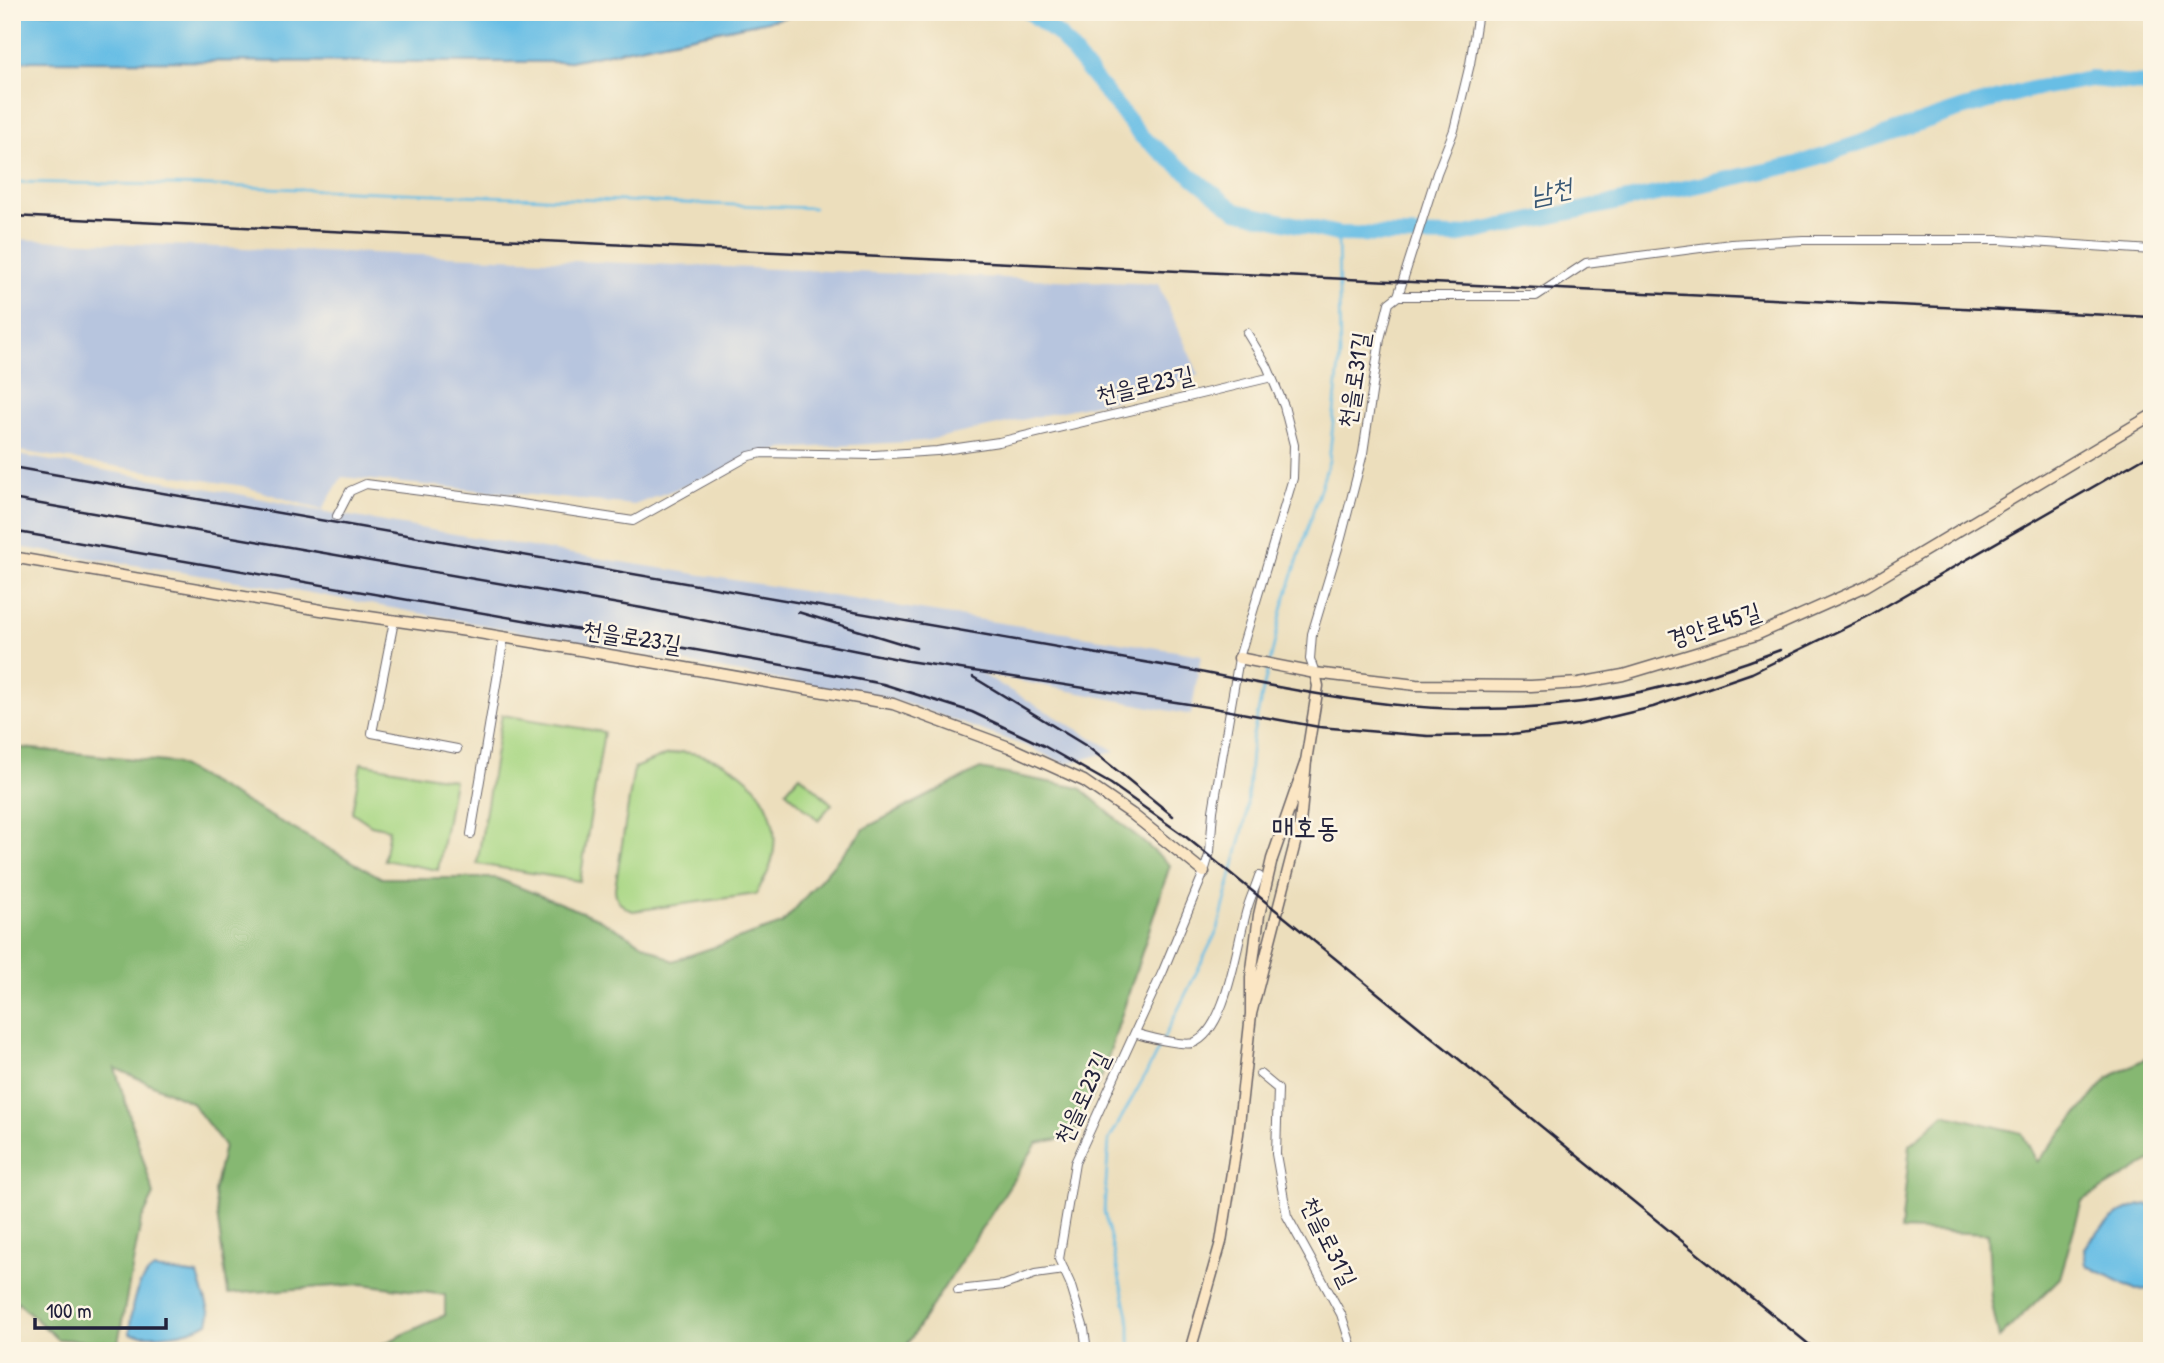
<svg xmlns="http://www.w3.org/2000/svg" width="2164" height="1363" font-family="'Patrick Hand','Poor Story',sans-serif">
  <rect width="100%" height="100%" fill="#fcf5e5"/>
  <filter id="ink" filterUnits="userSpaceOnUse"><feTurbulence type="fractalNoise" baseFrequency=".0143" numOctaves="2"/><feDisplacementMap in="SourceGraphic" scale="14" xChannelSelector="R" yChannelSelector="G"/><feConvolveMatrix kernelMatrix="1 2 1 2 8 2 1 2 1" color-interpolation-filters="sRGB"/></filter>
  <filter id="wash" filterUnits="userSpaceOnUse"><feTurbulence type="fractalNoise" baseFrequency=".00686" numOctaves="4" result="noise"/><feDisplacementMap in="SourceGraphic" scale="28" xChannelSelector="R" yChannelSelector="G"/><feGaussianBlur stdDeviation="1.57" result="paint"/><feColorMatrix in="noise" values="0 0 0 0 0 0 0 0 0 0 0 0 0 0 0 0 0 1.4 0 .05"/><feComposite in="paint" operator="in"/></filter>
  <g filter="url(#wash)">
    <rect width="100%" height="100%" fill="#ecdebc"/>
    <g fill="#b7c5de">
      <polygon points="12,239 1158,284 1199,375 1141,394 924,441 781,449 634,505 342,477 322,510 243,486 12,450"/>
      <polygon points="12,454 239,494 320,511 572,554 1201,655 1191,715 980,673 1115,751 1065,764 1031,748 908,704 289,589 12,546"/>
    </g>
    <g fill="#a9d784" stroke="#667c60" stroke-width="2">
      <polygon points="502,715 604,732 580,881 477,864"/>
      <path d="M682 752C741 756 788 803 771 864 768 875 761 884 756 894L633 911C622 907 615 900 615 888L634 768 666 755Z"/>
      <polygon points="361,763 454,780 438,870 384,860 389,829 371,825 352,812"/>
      <polygon points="800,775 832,804 818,820 786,791"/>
    </g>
    <g fill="#86b872" stroke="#546d56" stroke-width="2">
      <polygon points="12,747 175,763 382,878 496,878 597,918 673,961 782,924 865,828 980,769 1080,788 1170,865 1102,1076 1072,1137 1037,1143 903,1351 368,1351 445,1315 445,1295 362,1284 228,1294 214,1192 224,1145 191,1102 115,1068 154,1195 141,1221 118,1343 57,1339 17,1301 12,1325"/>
      <polygon points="2152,1055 2152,1160 2082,1201 2060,1278 1999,1338 1991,1299 1988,1234 1901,1230 1910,1145 1944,1114 2022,1133 2037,1162 2108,1078"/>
    </g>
    <g fill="#68bee5" stroke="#457090" stroke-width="2">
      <polygon points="12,12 812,12 565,62 12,61"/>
      <path d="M2147 1204 2152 1209V1289L2136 1290 2086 1265 2084 1248C2101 1227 2119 1208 2147 1204Z"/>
      <path d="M154 1269 198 1275 210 1314 208 1323C186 1335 155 1337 130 1334 130 1312 134 1281 154 1269Z"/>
    </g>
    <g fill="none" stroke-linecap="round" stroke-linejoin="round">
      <g stroke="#68bee5" stroke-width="2.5">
        <polyline points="12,182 218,186 814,208"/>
        <polyline points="1270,662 1283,606 1329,461 1340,355 1338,234"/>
        <polyline points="1130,1351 1130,1324 1104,1211 1109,1140 1147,1072 1218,929 1246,818 1252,739 1268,668"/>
      </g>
      <polyline stroke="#68bee5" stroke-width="16" points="1029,12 1060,36 1142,137 1236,211 1338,234 1456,236 1794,165 1961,109 2032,89 2091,79 2142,84 2152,88"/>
    </g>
  </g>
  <g filter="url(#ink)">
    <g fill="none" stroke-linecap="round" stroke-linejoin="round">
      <g stroke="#696468" stroke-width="10">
        <g id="street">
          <polyline points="1398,296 1536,296 1586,263 1731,244 1803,240 2000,240 2152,250"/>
          <polyline points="337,516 350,491 366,484 508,502 633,521 749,456 762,453 874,455 937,451 999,442 1272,377"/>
          <polyline points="394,621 372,733 457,749"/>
          <polyline points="1315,673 1310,659 1312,634 1341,538 1363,453 1380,339 1389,303 1398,296 1437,173 1454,130 1470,64 1478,12"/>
          <polyline points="471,834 504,637"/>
          <path d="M1135 1033C1145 1037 1184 1046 1193 1043 1228 1030 1237 939 1248 906 1251 896 1256 886 1259 876"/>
          <polyline points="1260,1074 1278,1089 1276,1154 1287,1216 1341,1314 1353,1351"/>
          <polyline points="958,1290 1004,1285 1035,1274 1064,1270"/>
          <polyline points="1087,1351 1084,1329 1070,1283 1059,1259 1075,1163 1163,971 1204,872 1210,852 1213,811 1239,658 1293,478 1294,445 1284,406 1267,366 1247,333"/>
        </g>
      </g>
      <g stroke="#696468" stroke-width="13">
        <g id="secondary">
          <polyline points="12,557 321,610 467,631 663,664 893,704 1009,747 1084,781 1132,814 1204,872"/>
          <polyline points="1239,658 1315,673 1416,685 1531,686 1579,683 1623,675 1756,635 1866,586 2152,415"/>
          <polyline points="1306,761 1318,686 1315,673"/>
          <polyline points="1190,1351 1221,1242 1238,1134 1251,1014 1251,977 1259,915 1272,859 1306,761 1300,824 1251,1014"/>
        </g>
      </g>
      <use href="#street" stroke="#fff" stroke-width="8"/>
      <use href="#secondary" stroke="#fbe6c4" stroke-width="10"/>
      <g stroke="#22223b" stroke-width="2.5">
        <polyline points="12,216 2152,317"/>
        <path d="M12 467 1179 668C1248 681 1318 696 1388 704 1522 719 1655 699 1780 650"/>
        <polyline points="12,499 642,608 908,661 1208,707 1319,727 1428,736 1506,735 1578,725 1653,707 1752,673 1867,617 2152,453"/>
        <polyline points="12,531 788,666 883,684 972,712 1044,746 1111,784 1186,837 1817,1351"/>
        <polyline points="798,612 916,648"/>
        <polyline points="973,677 1088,747 1173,816"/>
      </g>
    </g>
  </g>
  <g text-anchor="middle" stroke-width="5" stroke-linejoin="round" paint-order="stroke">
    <g font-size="24" fill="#22223b" stroke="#fcf5e5">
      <text transform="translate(1354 380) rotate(-81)" y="8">천을로31길</text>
      <text transform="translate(1145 385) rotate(-13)" y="8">천을로23길</text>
      <text transform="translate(1714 625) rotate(-18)" y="8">경안로45길</text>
      <text transform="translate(632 637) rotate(9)" y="8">천을로23길</text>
      <text transform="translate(1082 1098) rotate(-65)" y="8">천을로23길</text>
      <text transform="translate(1329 1242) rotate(64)" y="8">천을로31길</text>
    </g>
    <g font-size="26" font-style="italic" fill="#3a5976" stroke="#fcf5e5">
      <text transform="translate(1551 191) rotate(-12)" y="9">남천</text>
    </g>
    <g font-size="28" fill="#22223b" stroke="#fcf5e5">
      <text x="1305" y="837">매호동</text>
    </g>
  </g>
  <rect width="2164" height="1363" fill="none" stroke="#fcf5e5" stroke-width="42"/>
  <path d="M35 1318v10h131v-10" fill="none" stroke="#22223b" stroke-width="3.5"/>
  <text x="46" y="1318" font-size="21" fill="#22223b" stroke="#fcf5e5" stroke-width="5" paint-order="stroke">100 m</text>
</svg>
